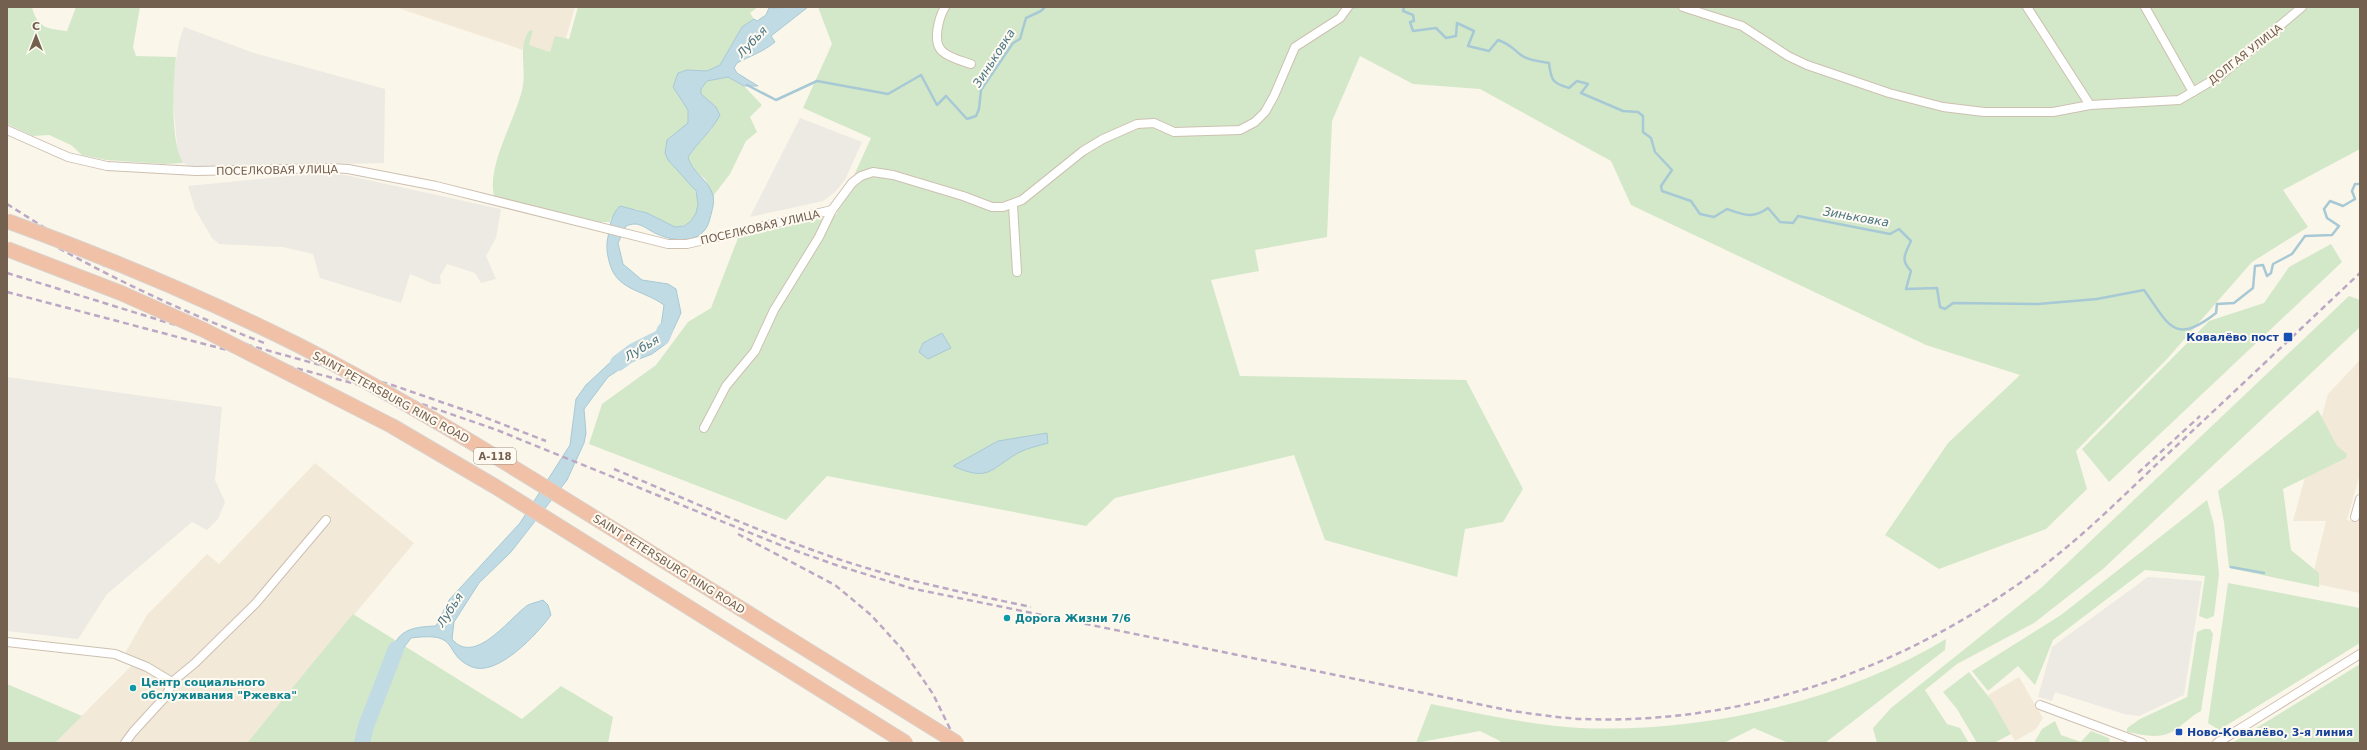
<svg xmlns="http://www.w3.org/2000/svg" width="2367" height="750" font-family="'DejaVu Sans',sans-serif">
  <rect width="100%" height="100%" fill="#fbf6ea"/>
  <g fill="#f2e9d9">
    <polygon points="395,7 575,7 559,62"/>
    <polygon points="2360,360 2360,473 2347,520 2358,522 2360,513 2360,593 2311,583 2326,521 2293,521 2328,394"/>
    <polygon points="315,463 414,543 247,743 55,743 138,659 124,655 147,615 207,554 219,564"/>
    <polygon points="2019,677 2043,718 2036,729 2015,741 1988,695"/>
  </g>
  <g fill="#ede9e3">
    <polygon points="184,27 254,53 385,89 384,163 190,167 183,163 178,155 173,101 174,73 179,42"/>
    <polygon points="800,118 862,142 845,180 835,192 823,201 750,217"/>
    <polygon points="318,173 345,175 501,209 496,238 486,256 496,279 481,283 475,273 447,264 440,276 441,284 434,284 410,274 401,303 320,278 313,254 283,247 219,244 212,238 195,209 188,186"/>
    <polygon points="7,377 222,407 215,480 225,502 218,519 207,530 192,522 107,594 78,639 7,631"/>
    <polygon points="2148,577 2202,581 2184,695 2139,716 2124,714 2055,692 2052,701 2038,697 2052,647"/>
  </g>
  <g fill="#d3e8c9">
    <path d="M7 7H32C37 28 48 29 67 31L76 7H140L133 47 136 56 176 57C173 83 170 141 183 163L164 164 106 160 82 155 71 145 49 135 33 136 7 124Z"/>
    <path d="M578 7H758L750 13 754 19 742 27 720 65 707 71 687 70 673 87 688 110V123L679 131 668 160C683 174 710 197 692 219 688 224 681 227 675 227 662 226 649 213 636 209L611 218 610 222H598L591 224 495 199C484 167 518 117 523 85 526 68 518 46 529 31L533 30 529 45 550 52 555 36 569 39Z"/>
    <polygon points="818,7 2360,7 2360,149 2283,190 2308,227 2252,262 2167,359 2076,451 2087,489 2046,529 1939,569 1885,535 1948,443 2020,375 1926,345 1631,205 1611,161 1480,89 1413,84 1360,56 1332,121 1327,237 1255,250 1259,271 1211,280 1240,376 1466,380 1523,489 1503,522 1465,529 1457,577 1325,540 1294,455 1115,498 1086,526 827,476 786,520 589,444 602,404 656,365 688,322 711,308 738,238 836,215 871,138 803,108 832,44"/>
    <path d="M728 77 744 86 762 105 750 117 757 132 746 141 730 174 713 196 705 179 690 167 688 157C694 149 705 135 712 129L706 99 701 94V89L707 81Z"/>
    <polygon points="2331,244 2342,262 2109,482 2082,449 2209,321 2264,303 2289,267"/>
    <polygon points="2349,296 2360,300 2360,327 2103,569 2034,623 1957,664 1925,690 1947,724 1960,728 1969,743 1877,743 1873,728 1891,708 2041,588"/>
    <polygon points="2318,410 2337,446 2347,454 2346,458 2283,489 2291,550 2319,573 2319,587 2229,568 2224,522 2218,491"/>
    <polygon points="2207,500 2214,525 2219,574 2214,616 2207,619 2199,616 2205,576 2145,570 2053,640 2035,685 2018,666 1988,691 1972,671 2061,615"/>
    <polygon points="2228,583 2360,608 2360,643 2219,730 2208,723"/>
    <polygon points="353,614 522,719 561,686 613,717 608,743 247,743"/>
    <path d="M2204 629H2210L2213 634 2201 711C2191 716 2184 724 2175 730 2160 740 2143 735 2127 732V728L2140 719 2187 697 2197 632Z"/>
    <path d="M1946 639 1945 650 1825 743H1788L1754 728 1724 743H1500V741L1480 731 1416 743 1431 704C1480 714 1530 725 1580 728 1702 733 1841 702 1946 639Z"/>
    <polygon points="2360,664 2360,742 2232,743"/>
    <polygon points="1969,672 1992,701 2011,734 1994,743 1977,743 1957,709 1943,692"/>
    <polygon points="7,684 82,716 55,743 7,743"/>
    <polygon points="2055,721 2061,735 2081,742 2091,731 2109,738 2110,743 2036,743 2035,741 2042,729"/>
  </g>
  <g fill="#c0dbe4" stroke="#a7c9d5">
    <path d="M808 7 771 36 775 42C763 52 750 56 737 63L734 68 737 73 758 86H744L728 77 707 81 701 89V94L716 107 720 115C711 132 698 142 688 157 692 173 708 179 713 195 715 203 711 214 709 222 702 244 674 242 657 234 650 231 642 224 635 224 632 224 628 225 626 226L618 243 623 264 642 280 668 284 676 289 681 313 667 343 652 354 629 363 608 377 584 409 586 433 584 443 567 480 511 552 479 583 454 622 452 639C475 667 510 617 528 605 532 603 538 602 543 600L548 605 551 615C538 633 498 677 472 667 441 654 463 631 411 638L402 650 392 671 385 668C396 636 399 627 436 626L449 600 520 523 570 445 576 399 586 385 616 357 648 345 657 335 661 326 664 305C642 289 616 291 609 261 607 253 606 245 608 237 610 225 611 215 620 206L647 213 675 227 684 226 691 221 696 213 698 204 696 191 668 160 665 153 667 140 688 123V110L673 87 678 73 687 70 707 71 720 65 742 27 754 19 757 21 766 15 769 8Z"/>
    <polygon points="942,333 951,348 928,359 919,352 923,343"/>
    <path d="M1047 433 1048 443C1038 446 1027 448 1018 453 989 470 989 482 953 466L998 441Z"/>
  </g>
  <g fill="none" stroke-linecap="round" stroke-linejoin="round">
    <g stroke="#a7c9d5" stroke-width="2.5">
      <polyline points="1353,7 1357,7"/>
      <path d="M1404 7 1403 11 1413 15 1414 21 1410 22 1413 31 1436 28 1446 38 1456 36 1457 23 1474 31 1468 46 1489 51 1498 40C1510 44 1512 48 1521 55 1529 61 1539 61 1549 63 1551 80 1552 83 1569 88L1577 81 1588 84 1581 93 1623 111 1638 112 1643 116V132L1651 138 1655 152 1672 170 1661 186 1662 191 1691 201 1700 214 1714 217 1727 209C1744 215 1753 219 1768 208L1780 222 1793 223 1798 216 1890 234 1899 229 1911 241C1905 254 1900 260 1911 271L1906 289 1937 288 1940 307 1945 309 1953 303 2038 304 2097 299 2144 290C2169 325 2174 346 2216 313L2217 304 2234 303 2253 288 2255 266 2263 265 2267 276 2271 273 2273 264 2292 254 2305 236 2332 235 2339 226 2327 218 2324 209 2330 201 2343 206 2355 199 2352 191 2355 184H2360"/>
      <polyline points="747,85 776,100 817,81 888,94 921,75 937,105 946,96 967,119 976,116 979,109 981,90 1013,43 1020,39 1026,18 1041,11 1045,7"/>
      <polyline points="2231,567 2264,573"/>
    </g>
    <g stroke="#c0dbe4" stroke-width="16">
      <polyline points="618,363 634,351 662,337 665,330"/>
      <polyline points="362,743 366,726 396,649"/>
    </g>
    <g stroke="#cdc0b1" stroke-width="10">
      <g id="street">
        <path d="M945 7C939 17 932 42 942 51 949 58 962 61 971 64"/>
        <polyline points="1683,7 1742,26 1788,56 1807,65 1889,93 1943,107 1984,112 2053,112 2090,105 2179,100 2220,76 2302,7"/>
        <polyline points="2027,7 2090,105"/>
        <polyline points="2145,7 2193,92"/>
        <polyline points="7,130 68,157 107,166 196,171 330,168 348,169 436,186 668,244 687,244 832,210"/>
        <polyline points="1013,205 1017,272"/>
        <polyline points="704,428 726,386 755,351 774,310 819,237 832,210 852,183 861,176 873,172 893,175 963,196 992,207 1003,207 1022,200 1083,151 1103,139 1137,124 1154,123 1174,132 1240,130 1255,122 1265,112 1274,96 1295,47 1340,18 1348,7"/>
        <polyline points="2355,517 2360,499"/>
        <polyline points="7,642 115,654 147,667 172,682"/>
        <polyline points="2040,705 2142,743"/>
        <polyline points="125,743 133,732 166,696 172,682 195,663 256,603 326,520"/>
        <polyline points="2217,743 2360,654"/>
      </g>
    </g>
    <use href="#street" stroke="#fff" stroke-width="8"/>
    <g stroke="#bba8c5" stroke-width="2.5" stroke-dasharray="6 4" stroke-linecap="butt">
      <polyline points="7,204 108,268"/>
      <path d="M7 218C89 268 177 310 267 344"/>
      <polyline points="7,273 169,323 392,385 476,414 546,441"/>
      <path d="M7 292 390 393 497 430 785 547 836 565 910 588 1512 711C1535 714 1558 718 1582 719 1744 725 1901 670 2031 575 2077 542 2118 501 2159 462 2226 400 2293 336 2360 273"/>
      <path d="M614 469C688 500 762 533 838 559 901 580 966 593 1031 607"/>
      <polyline points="2138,473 2200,416"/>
      <polyline points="738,534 835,585 871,615 902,649 933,694 957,743"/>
    </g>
    <g stroke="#d8d2ce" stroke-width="16" stroke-linecap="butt">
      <g id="highway-bridge">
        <path d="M7 221C106 257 204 298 298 345 413 404 523 473 632 541 740 608 848 676 957 743"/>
        <polyline points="7,249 121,293 204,330 392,426 496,487 906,743"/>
      </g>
    </g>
    <use href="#highway-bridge" stroke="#f0c1a7" stroke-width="14"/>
  </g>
  <g fill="#1a4fb4" stroke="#fefaf1" stroke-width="1.5">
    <rect x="2283" y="332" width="10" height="10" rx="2"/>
    <rect x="2175" y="728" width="8" height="8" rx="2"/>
  </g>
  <g fill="#0f9aa8" stroke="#fefaf1" stroke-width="1.5">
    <circle cx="1007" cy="618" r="4"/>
    <circle cx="133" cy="688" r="4"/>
  </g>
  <g text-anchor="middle" stroke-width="4" stroke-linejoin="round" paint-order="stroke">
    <rect fill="#fefaf1" stroke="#9d8e80" stroke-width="1" x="474" y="448" width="42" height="16" rx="3"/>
    <g font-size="10" font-weight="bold" fill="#74604f">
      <text x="495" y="460">А-118</text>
    </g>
    <g font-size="11" fill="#74604f" stroke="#fefaf1">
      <text transform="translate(2245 54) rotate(-38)" y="4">ДОЛГАЯ УЛИЦА</text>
      <text transform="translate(277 170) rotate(-1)" y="4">ПОСЕЛКОВАЯ УЛИЦА</text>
      <text transform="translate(760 227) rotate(-13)" y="4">ПОСЕЛКОВАЯ УЛИЦА</text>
      <text transform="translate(391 397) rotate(29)" y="4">SAINT PETERSBURG RING ROAD</text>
      <text transform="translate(669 564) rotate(32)" y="4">SAINT PETERSBURG RING ROAD</text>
    </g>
    <g font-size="11" font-weight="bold" fill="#164399" stroke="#fefaf1" text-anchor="end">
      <text x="2279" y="341">Ковалёво пост</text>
      <text x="2187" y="736" text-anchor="start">Ново-Ковалёво, 3-я линия</text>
    </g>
    <g font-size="11" font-weight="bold" fill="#0d838f" stroke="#fefaf1" text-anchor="start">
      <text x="1015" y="622">Дорога Жизни 7/6</text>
      <text x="141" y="686">Центр социального<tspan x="141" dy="13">обслуживания "Ржевка"</tspan></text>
    </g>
    <g font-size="12" font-style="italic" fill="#4a7585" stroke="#fefaf1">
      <text transform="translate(752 42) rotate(-47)" y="4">Лубья</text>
      <text transform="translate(994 58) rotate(-57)" y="4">Зиньковка</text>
      <text transform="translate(1856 217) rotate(10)" y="4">Зиньковка</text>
      <text transform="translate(642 348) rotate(-31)" y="4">Лубья</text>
      <text transform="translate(450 610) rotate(-57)" y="4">Лубья</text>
    </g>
  </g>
  <rect width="2367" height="750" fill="none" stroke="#74604f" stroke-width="16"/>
  <g transform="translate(36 36)" stroke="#fefaf1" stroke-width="3" paint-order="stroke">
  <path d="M0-3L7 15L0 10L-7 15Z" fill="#74604f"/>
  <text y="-6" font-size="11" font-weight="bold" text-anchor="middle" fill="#74604f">С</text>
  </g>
</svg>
